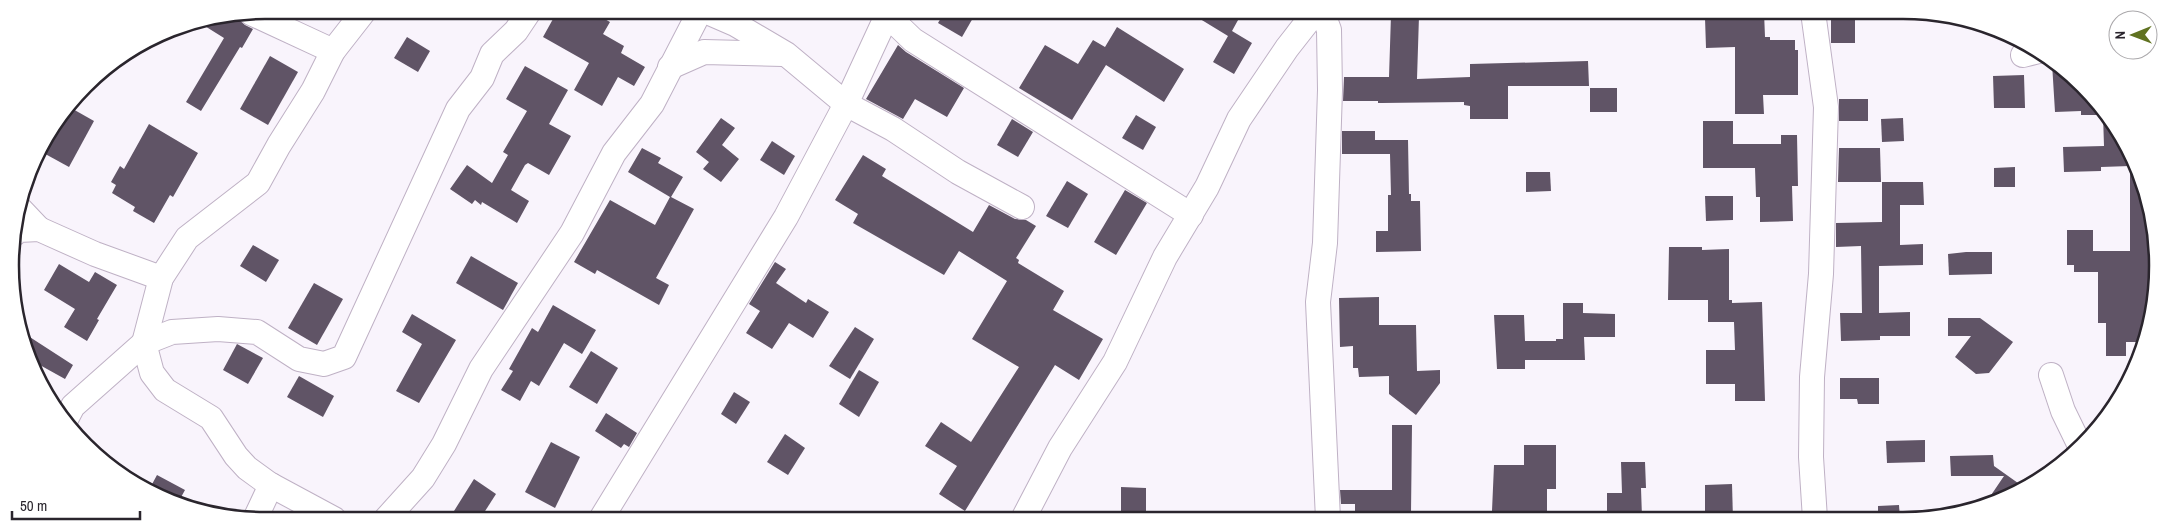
<svg xmlns="http://www.w3.org/2000/svg" width="2168" height="531" font-family="'Archivo Narrow',sans-serif">
  <rect width="100%" height="100%" fill="#f9f4fc"/>
  <g fill="#605466">
    <polygon points="558,10 589,10 610,22 603,34 624,46 621,53 645,67 634,86 618,77 602,106 574,90 589,63 543,37"/>
    <polygon points="945,11 977,11 962,37 938,23"/>
    <polygon points="1187,11 1243,11 1232,31 1252,43 1234,74 1213,62 1228,36"/>
    <polygon points="1731,12 1764,12 1765,37 1770,37 1770,40 1795,40 1795,50 1798,50 1798,95 1763,95 1764,114 1735,114 1735,47 1706,48 1705,18 1732,17"/>
    <polygon points="1391,15 1419,16 1417,79 1470,77 1470,64 1588,61 1589,86 1508,86 1508,119 1470,119 1470,106 1464,105 1464,102 1382,103 1378,103 1378,101 1343,101 1344,77 1389,77"/>
    <polygon points="235,16 245,25 253,29 242,48 240,47 201,111 186,102 224,38 200,23"/>
    <rect x="1831" y="16" width="24" height="27"/>
    <polygon points="1117,27 1184,69 1164,102 1106,65 1072,120 1019,88 1045,45 1078,64 1093,40 1105,47"/>
    <polygon points="407,37 430,51 418,72 394,58"/>
    <polygon points="898,45 906,52 964,88 947,117 915,99 903,119 866,99"/>
    <polygon points="270,56 298,72 268,125 240,109"/>
    <polygon points="2052,63 2105,110 2149,200 2156,299 2143,342 2126,342 2126,356 2106,356 2106,323 2098,323 2098,272 2074,272 2074,265 2067,265 2067,230 2093,230 2093,251 2130,251 2130,166 2101,167 2101,171 2064,172 2063,147 2104,146 2103,115 2081,115 2081,111 2055,112"/>
    <polygon points="525,66 568,90 549,124 571,136 549,175 528,163 525,165 511,190 529,201 517,223 482,202 481,205 475,200 472,204 450,189 467,165 492,183 508,155 503,152 527,111 506,99"/>
    <polygon points="2024,75 2025,108 1994,108 1993,76"/>
    <rect x="1590" y="88" width="27" height="24"/>
    <rect x="1839" y="99" width="29" height="22"/>
    <polygon points="71,108 94,121 69,167 38,150"/>
    <polygon points="1136,115 1156,127 1143,150 1122,138"/>
    <polygon points="721,118 735,128 722,145 739,159 721,182 703,169 709,162 696,152"/>
    <polygon points="1903,118 1904,141 1882,142 1881,119"/>
    <polygon points="1012,119 1033,132 1018,157 997,145"/>
    <polygon points="1703,121 1733,121 1733,144 1781,144 1781,135 1797,135 1798,186 1792,186 1793,221 1760,222 1760,197 1756,197 1755,168 1703,168"/>
    <polygon points="149,124 198,153 173,197 170,195 154,223 133,211 135,207 112,193 116,185 111,182 120,166 124,169"/>
    <polygon points="1342,131 1375,131 1375,140 1408,140 1409,194 1411,194 1411,201 1420,201 1421,251 1376,252 1376,231 1388,231 1388,195 1391,195 1390,154 1342,154"/>
    <polygon points="772,141 795,156 784,175 760,160"/>
    <polygon points="642,148 661,158 658,163 683,177 671,197 694,209 656,278 669,285 659,305 597,270 595,274 574,262 610,200 655,225 670,197 628,172"/>
    <polygon points="1839,148 1880,148 1881,182 1838,182"/>
    <polygon points="863,155 886,169 882,176 973,232 989,205 1015,219 1026,220 1036,226 1016,258 1019,260 1018,263 1064,291 1053,310 1103,339 1079,380 1055,365 965,511 939,494 957,466 925,446 941,422 971,442 1019,367 972,339 1007,281 959,251 944,275 853,223 858,214 835,200"/>
    <polygon points="2015,167 2015,187 1994,187 1994,168"/>
    <polygon points="1526,172 1550,172 1551,191 1526,192"/>
    <polygon points="1067,181 1088,194 1068,228 1046,216"/>
    <polygon points="1882,182 1923,182 1924,205 1900,205 1900,245 1923,244 1923,265 1879,266 1879,313 1910,312 1910,336 1880,336 1880,340 1841,341 1840,313 1862,313 1861,246 1836,247 1836,223 1882,222"/>
    <polygon points="1125,190 1147,203 1116,255 1094,242"/>
    <polygon points="1705,196 1733,196 1733,220 1706,221"/>
    <polygon points="253,245 279,260 266,282 240,266"/>
    <polygon points="1669,247 1702,247 1702,250 1729,249 1729,300 1732,300 1732,303 1762,302 1765,401 1735,401 1735,384 1706,384 1706,350 1735,350 1734,322 1708,322 1708,300 1668,300"/>
    <polygon points="1966,252 1992,252 1992,274 1949,275 1948,254"/>
    <polygon points="471,256 518,283 503,310 456,283"/>
    <polygon points="775,262 786,269 776,283 806,303 808,299 829,312 813,338 789,323 772,349 746,333 760,311 749,304"/>
    <polygon points="59,264 89,282 95,272 117,285 97,319 99,320 87,341 64,327 75,309 44,290"/>
    <polygon points="314,283 343,299 317,345 288,328"/>
    <polygon points="1379,297 1379,325 1416,325 1417,371 1440,370 1440,383 1416,415 1389,394 1389,376 1359,377 1358,368 1353,368 1353,346 1340,347 1339,298"/>
    <polygon points="1563,303 1583,303 1583,313 1615,314 1615,337 1584,337 1585,360 1525,360 1525,369 1497,369 1494,315 1524,315 1525,341 1556,341 1556,339 1563,339"/>
    <polygon points="553,305 596,330 582,354 564,343 539,386 531,381 520,401 501,390 513,371 509,369 532,328 538,332"/>
    <polygon points="412,314 456,340 419,403 396,391 422,344 402,332"/>
    <polygon points="1948,318 1980,318 2013,342 1989,373 1976,374 1955,357 1971,336 1948,336"/>
    <polygon points="855,327 874,339 850,379 829,366"/>
    <polygon points="22,332 73,365 65,379 38,364 35,369 23,347"/>
    <polygon points="237,344 263,358 248,384 223,370"/>
    <polygon points="591,351 618,368 597,404 569,387"/>
    <polygon points="859,370 879,382 859,417 839,404"/>
    <polygon points="299,376 334,396 323,417 287,397"/>
    <polygon points="1840,378 1879,378 1879,404 1858,404 1857,399 1840,399"/>
    <polygon points="734,392 750,402 736,424 721,414"/>
    <polygon points="606,413 637,433 629,447 624,444 621,448 595,431"/>
    <polygon points="1392,425 1412,425 1411,514 1388,514 1388,516 1355,516 1355,504 1341,504 1340,490 1392,490"/>
    <polygon points="785,434 805,448 788,475 767,462"/>
    <polygon points="1925,440 1925,462 1887,463 1886,441"/>
    <polygon points="551,442 580,457 555,508 525,492"/>
    <polygon points="1524,445 1556,445 1556,489 1547,489 1547,513 1492,511 1494,465 1524,465"/>
    <polygon points="1993,455 1994,466 2025,488 2015,495 1985,504 2004,476 1951,476 1950,456"/>
    <polygon points="1621,462 1645,462 1646,488 1641,488 1642,517 1607,518 1607,493 1622,493"/>
    <polygon points="157,475 185,490 179,501 153,492 154,490 150,488"/>
    <polygon points="474,479 496,494 480,519 449,519"/>
    <polygon points="1732,484 1733,519 1705,519 1705,485"/>
    <polygon points="1121,487 1146,488 1146,512 1121,511"/>
    <polygon points="1899,505 1900,519 1878,519 1878,506"/>
  </g>
  <g fill="none" stroke-linecap="round" stroke-linejoin="round">
    <g stroke="#bfb1c5" stroke-width="26">
      <g id="minor">
        <polyline points="705,11 735,24 786,54 846,104 893,129 958,172 1022,207"/>
        <polyline points="1322,11 1329,30 1330,90 1325,243 1318,302 1328,519"/>
        <polyline points="1813,12 1826,107 1821,274 1812,377 1811,457 1815,519"/>
        <polyline points="251,13 333,51"/>
        <polyline points="887,15 913,40 1191,215"/>
        <polyline points="2023,55 2039,51"/>
        <polyline points="670,67 704,52 783,54"/>
        <polyline points="21,210 39,229"/>
        <polyline points="14,234 19,230 39,229 95,254 161,278"/>
        <polyline points="2051,375 2063,411 2081,448"/>
        <polyline points="64,423 73,406 144,343 172,332 218,329 257,332 299,359 324,364 344,357 458,109 482,78 492,54 516,31 530,10"/>
        <polyline points="255,519 271,485"/>
        <polyline points="334,519 269,484 247,468 236,456 211,418 165,390 152,373 144,343 161,278 187,238 258,183 279,145 313,91 333,51 365,10"/>
        <polyline points="386,519 423,478 444,444 481,369 572,233 614,153 652,104 700,11"/>
        <polyline points="601,519 786,217 846,104 889,11"/>
        <polyline points="1023,519 1060,448 1115,362 1165,257 1207,187 1239,119 1287,48 1316,11"/>
      </g>
    </g>
    <use href="#minor" stroke="#fff" stroke-width="24"/>
  </g>
  <path d="M0 0H2168V531H0ZM265 19H1903A246 246 0 0 1 2149 265V266A246 246 0 0 1 1903 512H265A246 246 0 0 1 19 266V265A246 246 0 0 1 265 19Z" fill="#fff" fill-rule="evenodd"/>
  <path fill="none" stroke="#2a252d" stroke-width="2.5" d="M265 19H1903A246 246 0 0 1 2149 265V266A246 246 0 0 1 1903 512H265A246 246 0 0 1 19 266V265A246 246 0 0 1 265 19Z"/>
  <g transform="translate(2133 35) rotate(269)"><circle r="24" fill="#ffffff" stroke="#aaa8ab"/>
  <path d="M0-4L9 19L0 12L-9 19Z" fill="#607221"/>
  <text y="-8" font-size="14" font-weight="bold" text-anchor="middle" fill="#2a252d">N</text>
  </g>
  <path d="M12 511v8h128v-8" fill="none" stroke="#2a252d" stroke-width="2.5"/>
  <text x="20" y="511" font-size="15" fill="#2a252d" stroke="#ffffff" stroke-width="4" paint-order="stroke">50 m</text>
</svg>
